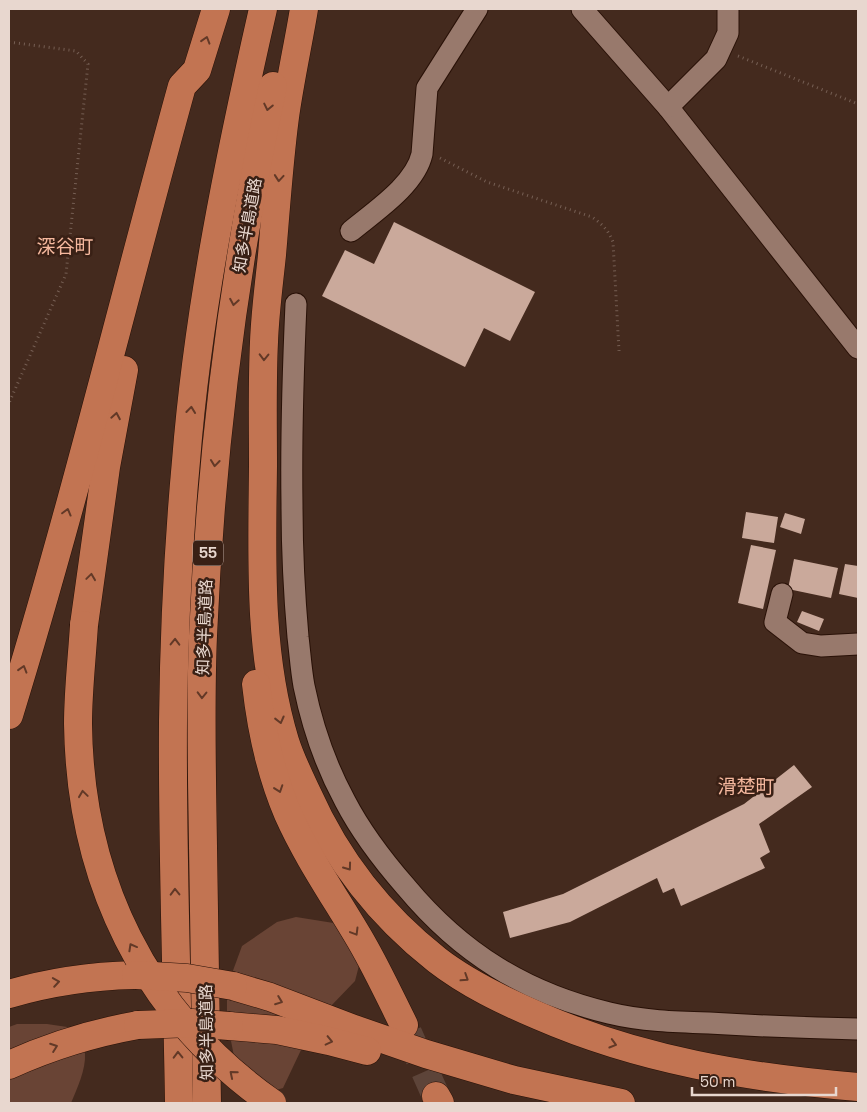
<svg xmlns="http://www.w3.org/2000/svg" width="867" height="1112" font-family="'Space Grotesk','Noto Sans JP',sans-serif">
  <rect width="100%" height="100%" fill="#442a1e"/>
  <g fill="#694435">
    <polygon points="296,917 346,925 362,954 355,981 330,1007 301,1050 283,1088 259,1095 239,1081 227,1021 227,987 242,946 277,922"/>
    <path d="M17 1024H47L74 1028C79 1036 85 1045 85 1054 86 1069 77 1089 71 1103H9V1027Z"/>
  </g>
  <g fill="#caa99b">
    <polygon points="394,222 535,292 510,341 484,328 465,367 322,296 345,250 374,264"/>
    <polygon points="746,512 778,517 774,543 742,538"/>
    <polygon points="785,513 805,519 801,534 780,527"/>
    <polygon points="751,545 776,550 763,609 738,603"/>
    <polygon points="794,559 838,568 831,598 788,589"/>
    <polygon points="845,564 858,566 858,598 839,594"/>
    <polygon points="802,611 824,619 819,631 797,622"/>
    <polygon points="794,765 812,787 759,824 770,852 760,858 765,868 681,906 674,888 663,893 657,878 570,922 510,938 503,912 563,894 744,804"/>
  </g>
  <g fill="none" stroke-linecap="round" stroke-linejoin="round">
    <polyline stroke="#5d4439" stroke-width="28" stroke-dasharray="28 14" stroke-linecap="butt" points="408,1033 436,1096"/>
    <g stroke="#291107" stroke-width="23">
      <g id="minor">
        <polyline points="582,9 668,107 858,348"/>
        <polyline points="668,107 716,59 728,33 728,9"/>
        <path d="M351 231C375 211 415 185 422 154L427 88 477 9"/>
        <path d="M296 304C293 371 291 437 292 504 292 549 294 592 298 637 300 653 301 670 304 686 312 725 326 766 345 801 360 830 385 863 406 887 461 953 525 993 609 1013 642 1021 675 1022 709 1023 758 1026 808 1028 858 1029"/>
        <polyline points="782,594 775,622 802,643 821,646 858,644"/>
      </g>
    </g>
    <g stroke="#291107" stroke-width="29">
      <g id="highway">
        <path d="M304 9C298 45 290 81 285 117 279 162 276 209 272 255 269 284 265 313 264 342 262 383 263 425 263 466 262 557 258 653 285 741 291 760 300 778 308 795 337 860 381 916 437 960 468 984 504 1001 539 1016 640 1060 749 1078 858 1087"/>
        <polyline points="84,625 106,467 124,370"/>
        <path d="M256 684C261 729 270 772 288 814 308 859 337 900 362 943 377 969 390 997 404 1025"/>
        <path d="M9 715C73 508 124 296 182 86L197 70 216 9"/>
        <polyline points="233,986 270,997 354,1029 426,1054 514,1080 621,1103"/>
        <path d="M9 994C50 982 91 976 134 975"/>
        <polyline points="229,1026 277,1030 329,1041 367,1051"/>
        <path d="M9 1065C51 1046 93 1033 138 1025"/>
        <polyline points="436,1096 440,1103"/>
        <path d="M179 1103C177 976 172 849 173 721 174 635 178 548 186 461 198 309 229 158 263 9"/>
        <path d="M207 1103C206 1018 204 932 203 846 202 776 200 706 203 636 211 451 234 266 273 86"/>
      </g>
    </g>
    <g stroke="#765f54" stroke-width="3" stroke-dasharray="1 4" stroke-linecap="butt">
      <polyline points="9,42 76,51 88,64 66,274 9,403"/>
      <polyline points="738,56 858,104"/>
      <path d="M440 158 487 182 592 217C602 224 609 231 613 242L619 351"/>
    </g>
    <use href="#minor" stroke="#98796c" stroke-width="21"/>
    <use href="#highway" stroke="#c27452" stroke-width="28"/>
    <g stroke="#291107" stroke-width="29" stroke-linecap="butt">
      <g id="highway-bridge">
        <path d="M84 625C82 658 78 691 78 724 80 879 144 1013 272 1103"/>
        <polyline points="136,975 187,978 233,986"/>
        <polyline points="138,1025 192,1023 229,1026"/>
      </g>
    </g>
    <use href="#highway-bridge" stroke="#c27452" stroke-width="28"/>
  </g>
  <defs><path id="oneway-chevron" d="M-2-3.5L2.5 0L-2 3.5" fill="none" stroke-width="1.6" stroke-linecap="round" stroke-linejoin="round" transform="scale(1.25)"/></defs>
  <g stroke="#623927">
    <use href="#oneway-chevron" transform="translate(206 40) rotate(-73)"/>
    <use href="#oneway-chevron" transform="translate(268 107) rotate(102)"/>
    <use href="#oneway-chevron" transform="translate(279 178) rotate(95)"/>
    <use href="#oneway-chevron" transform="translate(234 302) rotate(100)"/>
    <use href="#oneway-chevron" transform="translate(264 357) rotate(91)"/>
    <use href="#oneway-chevron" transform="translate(191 410) rotate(-84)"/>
    <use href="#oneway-chevron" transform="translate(116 416) rotate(-80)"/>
    <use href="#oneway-chevron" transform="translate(215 463) rotate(96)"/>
    <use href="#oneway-chevron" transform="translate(67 512) rotate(-75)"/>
    <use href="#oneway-chevron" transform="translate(91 577) rotate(-82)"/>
    <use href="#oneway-chevron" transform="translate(175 642) rotate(-89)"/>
    <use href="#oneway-chevron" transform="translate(23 669) rotate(-73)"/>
    <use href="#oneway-chevron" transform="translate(202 695) rotate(91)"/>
    <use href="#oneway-chevron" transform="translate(280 720) rotate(76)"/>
    <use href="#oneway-chevron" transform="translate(279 789) rotate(71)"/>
    <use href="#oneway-chevron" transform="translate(83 794) rotate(-98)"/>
    <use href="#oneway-chevron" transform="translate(348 867) rotate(54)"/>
    <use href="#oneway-chevron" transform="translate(175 892) rotate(-91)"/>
    <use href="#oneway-chevron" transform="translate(355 932) rotate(59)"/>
    <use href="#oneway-chevron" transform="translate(132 947) rotate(-119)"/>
    <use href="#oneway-chevron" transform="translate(465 978) rotate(33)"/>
    <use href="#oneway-chevron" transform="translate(56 982) rotate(-9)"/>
    <use href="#oneway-chevron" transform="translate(279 1001) rotate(21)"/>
    <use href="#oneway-chevron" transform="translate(329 1041) rotate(13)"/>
    <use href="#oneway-chevron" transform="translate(613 1044) rotate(16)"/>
    <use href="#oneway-chevron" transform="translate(54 1047) rotate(-20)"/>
    <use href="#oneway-chevron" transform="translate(178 1055) rotate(-91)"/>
    <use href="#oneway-chevron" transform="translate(233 1074) rotate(-140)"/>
  </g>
  <g text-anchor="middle" stroke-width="5" stroke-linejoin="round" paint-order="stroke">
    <rect fill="#392015" stroke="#b4a097" stroke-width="1" x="193" y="540.5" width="30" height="25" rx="4"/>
    <g font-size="15" font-weight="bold" fill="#e8d7cf">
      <text x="208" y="558">55</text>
    </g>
    <g font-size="16" fill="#e8d7cf" stroke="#392015">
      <text transform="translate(247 225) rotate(-80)" y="6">知多半島道路</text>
      <text transform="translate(204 627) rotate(-88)" y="6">知多半島道路</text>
      <text transform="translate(206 1032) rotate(-91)" y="6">知多半島道路</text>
    </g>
    <g font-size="19" fill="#f5b89e" stroke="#392015">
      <text x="65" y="253">深谷町</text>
      <text x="746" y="793">滑楚町</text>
    </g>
  </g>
  <rect width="867" height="1112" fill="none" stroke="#e8d7cf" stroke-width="20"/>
  <path d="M692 1087v8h144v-8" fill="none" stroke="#e8d7cf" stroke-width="2.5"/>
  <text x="700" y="1087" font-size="15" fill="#e8d7cf" stroke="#392015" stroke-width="4" paint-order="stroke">50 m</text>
</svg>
